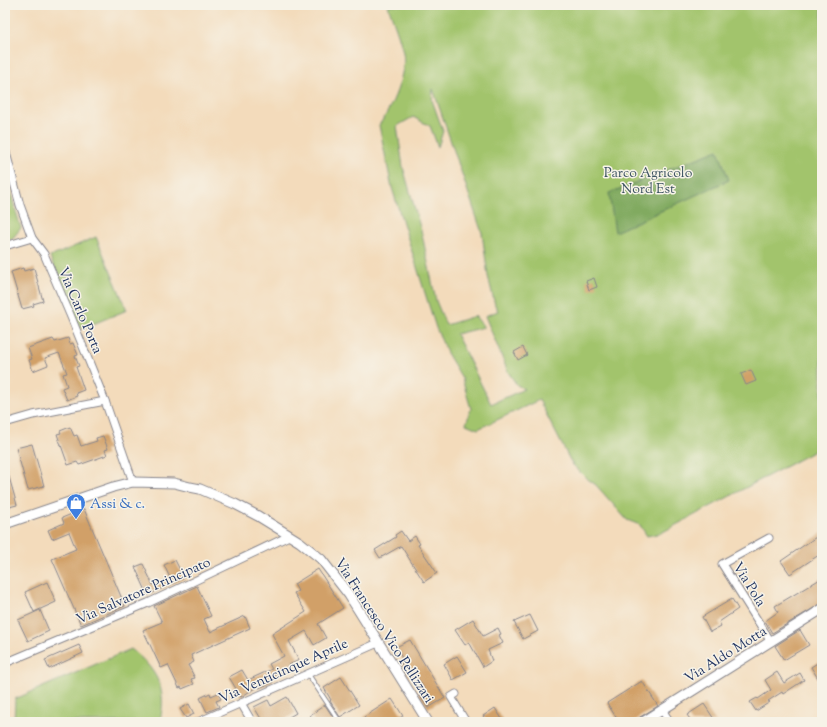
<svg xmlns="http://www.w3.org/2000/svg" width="827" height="727" font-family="'Sorts Mill Goudy',serif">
  <rect width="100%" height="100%" fill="#f7f3e8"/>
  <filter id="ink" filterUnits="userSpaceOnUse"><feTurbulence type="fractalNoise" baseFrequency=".025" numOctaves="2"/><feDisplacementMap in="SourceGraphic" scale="8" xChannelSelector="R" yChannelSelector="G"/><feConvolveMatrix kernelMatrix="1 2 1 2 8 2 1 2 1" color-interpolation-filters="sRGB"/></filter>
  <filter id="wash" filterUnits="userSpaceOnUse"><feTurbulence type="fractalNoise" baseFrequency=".012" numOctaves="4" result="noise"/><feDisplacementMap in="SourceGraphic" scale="16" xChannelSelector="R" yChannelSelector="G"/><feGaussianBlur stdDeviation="0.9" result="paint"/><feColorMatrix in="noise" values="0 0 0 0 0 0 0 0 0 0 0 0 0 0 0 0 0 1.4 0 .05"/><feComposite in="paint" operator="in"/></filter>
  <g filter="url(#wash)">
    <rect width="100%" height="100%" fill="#f3dbbb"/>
    <g fill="#a2c46c" stroke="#5e7a65" fill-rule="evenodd">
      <path d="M388 5H822V447L661 533 647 536 640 525 627 520 596 485 585 477 572 464 539 400 478 429 466 424 471 409 462 378 447 353 436 328 392 188 379 125C391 110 407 72 403 53 400 37 393 21 388 5ZM433 89 482 233 488 276 495 305 498 311 485 316 508 372 517 385 524 389 491 404 456 334 484 327 475 316 446 325 436 301 422 234 403 167 397 126 413 117 430 126 438 147 443 131 432 100Z"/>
      <polygon points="5,175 21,228 12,239 5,241"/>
      <polygon points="96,237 127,310 81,329 50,257"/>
      <path d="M131 649C155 668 168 688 160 720L154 722H14L15 699Z"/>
    </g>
    <polygon fill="#81aa60" stroke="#4e6c5f" points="718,150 729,180 615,232 609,193"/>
    <g id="blocks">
      <g fill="#d1a067">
        <polygon points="23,268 24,271 34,268 43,301 33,304 34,306 22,309 11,272"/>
        <polygon points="594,278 597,287 589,290 586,281"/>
        <polygon points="68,338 70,344 73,343 78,355 75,356 79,366 76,367 84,390 76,393 77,396 67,400 62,388 67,386 63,374 67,373 59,353 45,358 48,365 33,371 29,360 32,359 28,348 53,339 55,342"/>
        <polygon points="523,347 527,355 518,360 514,352"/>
        <polygon points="751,370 756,381 746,385 741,374"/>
        <polygon points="70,427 74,436 77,435 81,446 97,441 96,438 103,436 108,449 105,450 107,455 79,465 77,462 68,465 57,434 61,433 60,431"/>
        <polygon points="32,444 44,486 28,490 16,448"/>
        <polygon points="5,470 7,470 17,505 5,508"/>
        <polygon points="84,509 125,606 81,625 52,559 76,549 69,532 52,539 48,530 64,523 62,518"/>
        <polygon points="401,531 408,541 415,536 420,544 418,545 437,573 424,582 401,546 380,558 375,550 396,537 395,535"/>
        <polygon points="822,533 822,553 790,574 781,561"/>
        <polygon points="175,560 184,578 148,595 135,567 143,564 153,585 170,578 164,565"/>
        <polygon points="318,569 343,608 318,624 326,638 314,645 306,631 289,641 299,660 287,666 289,670 271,679 273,682 259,688 258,686 241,697 229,677 242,670 248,680 272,669 269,664 284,656 272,634 306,612 294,593 298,591 294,584"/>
        <polygon points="822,578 822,603 772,633 765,621 778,612 775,606"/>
        <polygon points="47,582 56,602 34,612 25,592"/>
        <polygon points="197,586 211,616 204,619 210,632 245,616 250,628 191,655 194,662 188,665 195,678 191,679 194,684 182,689 181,687 179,688 168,665 161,668 143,630 162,622 154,606"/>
        <polygon points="732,599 738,609 719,622 721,626 710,632 702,617"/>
        <polygon points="40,610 49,631 28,641 18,620"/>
        <polygon points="530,615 538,631 523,639 514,622"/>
        <polygon points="473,619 483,636 498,628 501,634 499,635 503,643 488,650 492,661 483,667 469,642 465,645 455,630"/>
        <polygon points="800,630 809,645 784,660 775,646"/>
        <polygon points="410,640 445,698 428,708 419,694 425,690 415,674 410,678 401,664 404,662 396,647"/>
        <polygon points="79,645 83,653 49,669 45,660"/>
        <polygon points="457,656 467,672 453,680 444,664"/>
        <polygon points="822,660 822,685 811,667"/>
        <polygon points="777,672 784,683 800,673 804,680 783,694 782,692 768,701 770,702 756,711 750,702 757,698 758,699 771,690 765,680"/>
        <polygon points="341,677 359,705 340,717 330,701 331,700 324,688"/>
        <polygon points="642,681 658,706 640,717 634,722 619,722 607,703"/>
        <polygon points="210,693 211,696 218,693 221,699 216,701 219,707 207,712 200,698"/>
        <polygon points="287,697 296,713 281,722 263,722 254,707 268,700 271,706"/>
        <polygon points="392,699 403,716 393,722 367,722 364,717"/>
        <polygon points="189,704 194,714 186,718 180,709"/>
        <polygon points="704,704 716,722 692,722 687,715"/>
        <polygon points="325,705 335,720 332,722 315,722 310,715"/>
        <polygon points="495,708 504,722 487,722 483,716"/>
      </g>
    </g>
  </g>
  <g filter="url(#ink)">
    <use href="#blocks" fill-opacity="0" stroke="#87858c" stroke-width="1"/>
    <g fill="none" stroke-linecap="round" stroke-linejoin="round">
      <g stroke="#87858c" stroke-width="5.5">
        <polyline id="service" points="308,674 340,722"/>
      </g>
      <g stroke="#87858c" stroke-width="9">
        <g id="minor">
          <polyline points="5,149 20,205 32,238 44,254 71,317 105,401 133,482"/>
          <polyline points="5,246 32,238"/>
          <polyline points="5,423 33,415 105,401"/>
          <polyline points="769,538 722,564 771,642"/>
          <polyline points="5,663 148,603 289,536"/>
          <polyline points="456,694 451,697 466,722"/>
          <polyline points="241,703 252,722"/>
          <polyline points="662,710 670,722"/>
          <polyline points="198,722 378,643"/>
        </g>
      </g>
      <g stroke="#87858c" stroke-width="11">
        <g id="tertiary">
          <polyline points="5,524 113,487 133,482 174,483 190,487 200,489 235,504 258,516 300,542 321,559 349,595 428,722"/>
          <polyline points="643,722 822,609"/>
        </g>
      </g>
      <use href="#service" stroke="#fff" stroke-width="3.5"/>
      <use href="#minor" stroke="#fff" stroke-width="7"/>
      <use href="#tertiary" stroke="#fff" stroke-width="9"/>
    </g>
  </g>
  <defs>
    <g id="shop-pin" transform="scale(1)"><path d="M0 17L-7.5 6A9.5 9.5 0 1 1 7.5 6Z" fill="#3f7fe0" stroke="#f7f3e8"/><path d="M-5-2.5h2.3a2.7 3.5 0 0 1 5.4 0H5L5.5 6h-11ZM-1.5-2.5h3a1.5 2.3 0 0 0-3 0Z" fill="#fff"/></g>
  </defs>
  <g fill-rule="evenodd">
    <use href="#shop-pin" x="76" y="503"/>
  </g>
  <g text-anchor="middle" stroke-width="3" stroke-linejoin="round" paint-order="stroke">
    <g font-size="14" fill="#3d5462" stroke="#f7f3e8">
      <text x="648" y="177">Parco Agricolo<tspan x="648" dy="16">Nord Est</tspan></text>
    </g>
    <g font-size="14" fill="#1b2f5e" stroke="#f7f3e8">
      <text transform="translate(81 310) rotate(67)" y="5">Via Carlo Porta</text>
      <text transform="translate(750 584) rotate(58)" y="5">Via Pola</text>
      <text transform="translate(143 590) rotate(-24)" y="5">Via Salvatore Principato</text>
      <text transform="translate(385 630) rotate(57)" y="5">Via Francesco Vico Pellizzari</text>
      <text transform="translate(725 654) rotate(-32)" y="5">Via Aldo Motta</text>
      <text transform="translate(283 670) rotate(-24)" y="5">Via Venticinque Aprile</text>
    </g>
    <g font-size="14" fill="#366cbe" stroke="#f7f3e8" text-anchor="start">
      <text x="90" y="508">Assi &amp; c.</text>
    </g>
  </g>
  <rect width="827" height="727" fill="none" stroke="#f7f3e8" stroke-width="20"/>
</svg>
